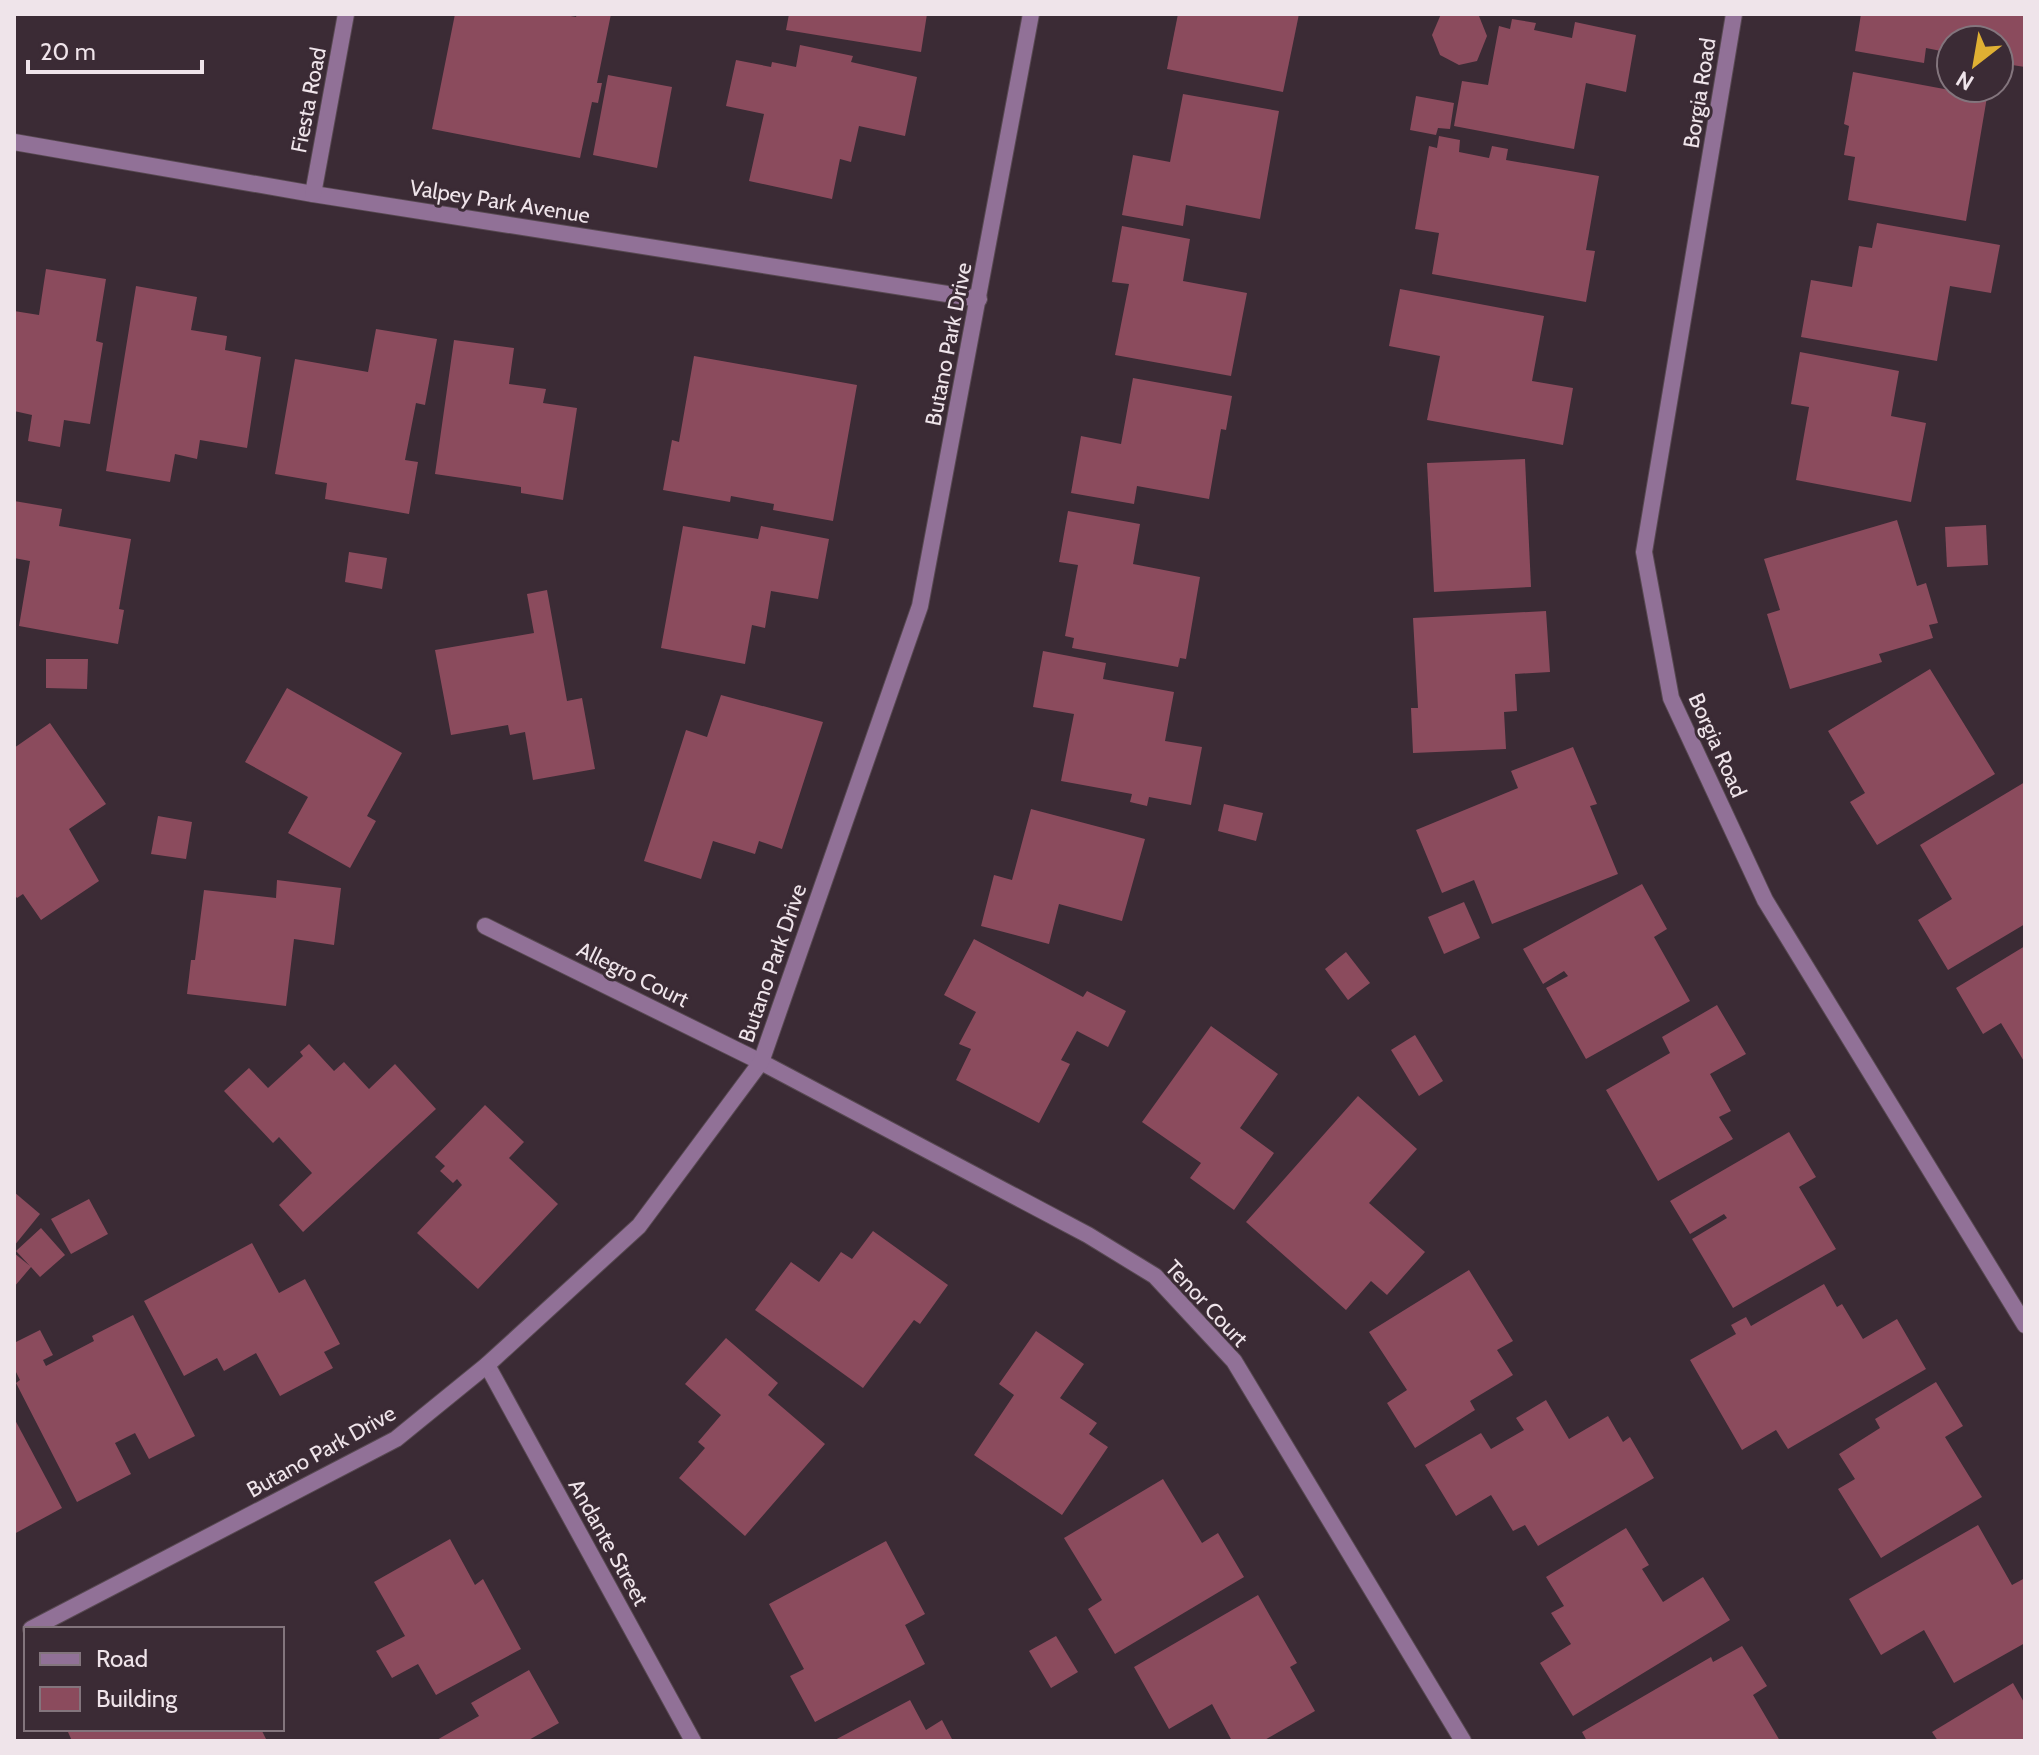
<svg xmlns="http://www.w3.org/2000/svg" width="2039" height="1755" font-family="Cabin,sans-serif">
  <rect width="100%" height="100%" fill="#3b2b35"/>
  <g fill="#8b4b5d">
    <polygon points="455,14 560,14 576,17 577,14 611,14 597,83 602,83 598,103 592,102 580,158 432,129"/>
    <polygon points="789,14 927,14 921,52 786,30"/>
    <polygon points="1178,14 1299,14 1283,92 1167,69"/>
    <polygon points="1441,14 1479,16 1487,36 1477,61 1459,65 1440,55 1432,35"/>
    <polygon points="1861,14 2025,14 2025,67 1999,63 1999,40 1951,40 1951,53 1926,48 1924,63 1855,51"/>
    <polygon points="1512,19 1536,23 1534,30 1572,38 1575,22 1636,35 1626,92 1586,83 1574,149 1454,126 1462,81 1488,85 1499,26 1510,29"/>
    <polygon points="800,45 853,56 851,62 917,77 905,136 859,126 851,162 840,159 832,199 749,181 764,114 726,106 736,60 771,67 772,62 796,67"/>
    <polygon points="1853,72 1987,97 1966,221 1848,200 1855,157 1844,155 1849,126 1844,124"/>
    <polygon points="608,75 672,87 657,168 593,155"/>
    <polygon points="1183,94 1279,111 1260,219 1186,205 1183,226 1122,215 1133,155 1170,162"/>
    <polygon points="1416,96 1454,103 1450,129 1438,128 1436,135 1410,130"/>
    <polygon points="1439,136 1460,140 1459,152 1489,158 1492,146 1508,149 1506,160 1599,176 1586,250 1595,251 1586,302 1432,274 1439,233 1415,229 1429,146 1437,148"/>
    <polygon points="1877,223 2000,245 1991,293 1950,286 1937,361 1801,337 1811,280 1852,287 1859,246 1872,248"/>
    <polygon points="1122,226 1190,239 1183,281 1247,293 1231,376 1115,355 1129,284 1112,282"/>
    <polygon points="46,269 106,279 96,341 103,343 90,424 64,420 60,447 28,441 32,415 14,411 14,311 39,315"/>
    <polygon points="136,286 197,297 191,330 227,336 225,350 261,357 247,448 200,440 197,459 175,454 170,482 106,471"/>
    <polygon points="1400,289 1544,316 1532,381 1573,388 1563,445 1427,420 1440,356 1389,346"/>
    <polygon points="376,329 437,339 425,405 416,403 405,460 418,462 409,514 325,499 327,483 275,474 295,359 368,372"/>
    <polygon points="454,340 514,348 509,384 546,389 543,403 577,408 563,500 521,493 521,487 435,474"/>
    <polygon points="1800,352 1899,371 1891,416 1926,423 1911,502 1796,480 1809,407 1791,404"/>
    <polygon points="694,356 857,385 833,521 773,510 774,504 731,496 730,502 663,490 672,440 679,442"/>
    <polygon points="1133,378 1232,396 1226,430 1221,429 1209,499 1137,486 1134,504 1071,493 1081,436 1121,444"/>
    <polygon points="1525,459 1531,587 1434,592 1427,463"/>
    <polygon points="14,501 62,509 59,526 131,539 119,609 124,610 118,644 19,626 30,561 14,558"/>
    <polygon points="1068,511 1140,524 1133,564 1200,577 1186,659 1180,658 1178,667 1072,648 1074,638 1065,636 1078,565 1059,562"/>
    <polygon points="1897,520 1917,586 1926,583 1938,623 1929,625 1933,638 1879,654 1882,662 1790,689 1767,614 1780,610 1764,559"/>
    <polygon points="1986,525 1988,565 1947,567 1945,527"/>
    <polygon points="683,526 758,539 761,526 829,539 818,599 771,591 765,628 752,625 745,664 661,648"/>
    <polygon points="349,552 387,558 382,589 345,582"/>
    <polygon points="547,590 567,701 582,698 595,769 533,780 525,732 510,735 508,725 451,735 435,650 534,633 527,594"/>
    <polygon points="1546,611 1550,672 1515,674 1517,711 1504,712 1506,749 1413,753 1411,708 1418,708 1413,618"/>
    <polygon points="1043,651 1106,663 1103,679 1174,692 1165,741 1202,747 1191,805 1149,797 1147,806 1130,802 1132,794 1061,781 1074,714 1033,707"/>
    <polygon points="46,659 88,659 87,689 46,688"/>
    <polygon points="1930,669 1995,774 1877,845 1850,802 1865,793 1828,731"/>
    <polygon points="287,688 402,753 367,816 376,821 350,868 288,833 308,797 245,762"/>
    <polygon points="721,695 823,722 782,849 759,841 755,854 713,841 701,879 644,861 686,730 707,737"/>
    <polygon points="50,723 106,804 69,829 99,881 41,920 23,894 17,898 14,894 14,748"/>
    <polygon points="1573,747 1597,804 1590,806 1618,874 1492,924 1474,880 1442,893 1416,830 1518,788 1511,771"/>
    <polygon points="2025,782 2025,924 1948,970 1918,920 1952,899 1920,845"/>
    <polygon points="1224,804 1263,813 1256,841 1218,831"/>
    <polygon points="1031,809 1145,839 1122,921 1059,904 1049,944 981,926 994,875 1012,880"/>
    <polygon points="158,816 192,822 186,859 151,854"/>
    <polygon points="277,880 341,888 334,945 294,939 286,1006 187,994 191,960 195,960 204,890 276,898"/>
    <polygon points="1642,884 1667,929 1654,937 1690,1001 1586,1059 1546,988 1568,976 1564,971 1543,984 1523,949"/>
    <polygon points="1464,902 1480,938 1444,954 1428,917"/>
    <polygon points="974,939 1083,997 1087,991 1126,1011 1108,1047 1077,1031 1061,1060 1070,1064 1039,1123 956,1080 971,1049 959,1044 976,1012 944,995"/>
    <polygon points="2025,946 2025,1063 2001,1023 1983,1034 1956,988"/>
    <polygon points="1346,952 1370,983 1348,1000 1325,969"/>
    <polygon points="1717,1005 1746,1054 1710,1074 1731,1111 1719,1117 1733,1139 1658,1181 1606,1090 1670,1053 1662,1037"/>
    <polygon points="1211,1026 1278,1074 1240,1128 1274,1153 1234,1210 1190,1178 1201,1163 1142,1122"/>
    <polygon points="1415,1035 1443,1081 1419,1096 1391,1050"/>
    <polygon points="309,1044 334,1071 344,1062 369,1089 395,1064 436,1109 303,1232 279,1205 312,1173 279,1137 273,1143 224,1091 249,1068 268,1088 303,1056 300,1052"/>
    <polygon points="1358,1096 1417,1149 1369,1203 1425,1252 1387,1295 1371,1281 1346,1310 1246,1222"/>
    <polygon points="485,1105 524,1142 509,1158 558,1204 478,1289 417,1233 462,1185 457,1179 453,1183 440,1171 445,1166 435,1157"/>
    <polygon points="1789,1132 1816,1177 1799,1187 1836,1249 1733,1308 1692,1239 1727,1218 1724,1214 1690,1234 1670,1201"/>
    <polygon points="14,1192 40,1214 14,1246"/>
    <polygon points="89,1199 108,1234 71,1254 51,1219"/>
    <polygon points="41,1228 65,1255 40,1277 31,1267 14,1287 14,1253 30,1266 16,1251"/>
    <polygon points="873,1231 948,1285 920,1324 914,1320 863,1388 755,1310 791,1262 819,1282 841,1252 852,1259"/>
    <polygon points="252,1243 279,1293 305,1279 340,1344 324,1352 333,1368 280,1396 256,1353 224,1371 217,1358 184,1376 144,1301"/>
    <polygon points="1469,1270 1513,1341 1497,1350 1513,1375 1470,1401 1475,1410 1415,1448 1387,1403 1407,1390 1369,1332"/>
    <polygon points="1824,1284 1837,1307 1842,1304 1863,1339 1897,1319 1926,1369 1788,1449 1776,1430 1742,1450 1690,1360 1736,1334 1731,1325 1746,1317 1751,1326"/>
    <polygon points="133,1315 195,1436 149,1459 135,1433 115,1443 131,1474 77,1502 16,1383 20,1380 14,1368 14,1343 40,1330 53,1355 43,1360 46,1366 94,1341 92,1336"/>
    <polygon points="1036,1331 1084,1364 1060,1398 1097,1423 1089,1434 1108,1447 1062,1515 974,1455 1014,1395 999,1384"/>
    <polygon points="726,1338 778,1383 768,1395 825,1444 745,1536 679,1478 705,1448 698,1442 721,1415 685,1384"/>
    <polygon points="1936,1382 1963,1426 1945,1437 1982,1497 1881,1558 1838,1489 1855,1479 1839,1454 1880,1428 1875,1419"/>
    <polygon points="1546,1400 1569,1439 1608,1416 1623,1442 1630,1437 1654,1478 1538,1546 1525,1525 1513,1531 1491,1495 1456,1516 1425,1465 1481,1433 1491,1449 1524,1430 1516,1418"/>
    <polygon points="14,1418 62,1508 14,1534"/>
    <polygon points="1163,1479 1202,1543 1218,1533 1244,1577 1115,1654 1088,1609 1102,1600 1064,1538"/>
    <polygon points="1978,1525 2012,1585 2025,1578 2025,1643 1954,1683 1924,1630 1881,1655 1849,1599"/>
    <polygon points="1626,1528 1649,1565 1642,1569 1663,1602 1703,1577 1730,1620 1573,1716 1540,1663 1571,1644 1551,1613 1564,1606 1546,1577"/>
    <polygon points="450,1539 475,1585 483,1579 521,1649 436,1695 418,1664 392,1678 376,1651 405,1636 374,1582"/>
    <polygon points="886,1541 925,1614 905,1625 925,1664 815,1722 790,1676 804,1669 769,1604"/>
    <polygon points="1258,1595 1297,1663 1290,1667 1315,1711 1263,1741 1232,1741 1212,1704 1169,1729 1134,1667"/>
    <polygon points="1056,1636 1078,1672 1051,1688 1029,1651"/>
    <polygon points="1742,1646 1767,1686 1753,1695 1780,1741 1587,1741 1582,1732 1711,1657 1713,1662"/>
    <polygon points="529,1670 559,1723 527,1741 435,1741 479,1716 471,1703"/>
    <polygon points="2013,1683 2025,1704 2025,1741 1938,1741 1932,1732"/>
    <polygon points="910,1700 926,1730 942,1720 953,1741 833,1741"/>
    <polygon points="75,1729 261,1729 267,1741 72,1741 68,1732"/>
  </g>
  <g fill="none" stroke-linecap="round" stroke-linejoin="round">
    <g stroke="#584952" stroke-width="18">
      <g id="street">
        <polyline points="1734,14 1644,552 1671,698 1765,900 2025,1325"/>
        <polyline points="14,142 313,194 979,299"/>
        <polyline points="313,194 346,14"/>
        <polyline points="485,926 761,1062 1088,1235 1155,1276 1234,1361 1463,1741"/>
        <polyline points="487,1365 693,1741"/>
        <polyline points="31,1629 396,1439 487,1365 639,1226 761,1062 920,606 1031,14"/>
      </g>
    </g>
    <use href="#street" stroke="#917197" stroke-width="16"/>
  </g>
  <g text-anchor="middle" stroke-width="6" stroke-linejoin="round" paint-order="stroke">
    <g font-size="22" fill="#efe4ea" stroke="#3b2b35">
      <text transform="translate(1699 93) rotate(-81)" y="8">Borgia Road</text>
      <text transform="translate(308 100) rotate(-79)" y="8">Fiesta Road</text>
      <text transform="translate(500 201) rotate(9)" y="8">Valpey Park Avenue</text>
      <text transform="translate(948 344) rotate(-79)" y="8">Butano Park Drive</text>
      <text transform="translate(1718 745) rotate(66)" y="8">Borgia Road</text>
      <text transform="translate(772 963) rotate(-71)" y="8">Butano Park Drive</text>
      <text transform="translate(633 974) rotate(26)" y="8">Allegro Court</text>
      <text transform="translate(1207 1303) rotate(47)" y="8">Tenor Court</text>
      <text transform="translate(321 1451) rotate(-29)" y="8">Butano Park Drive</text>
      <text transform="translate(609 1542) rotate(61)" y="8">Andante Street</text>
    </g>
  </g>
  <rect width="2039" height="1755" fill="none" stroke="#efe4ea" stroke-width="32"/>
  <rect x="24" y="1627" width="260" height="104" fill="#3b2b35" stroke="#83757d" stroke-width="2"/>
  <rect x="40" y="1653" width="40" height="12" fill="#917197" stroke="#83757d" stroke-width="2"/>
  <text x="96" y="1667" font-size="24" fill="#efe4ea">Road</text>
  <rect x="40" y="1687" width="40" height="24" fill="#8b4b5d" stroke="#83757d" stroke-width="2"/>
  <text x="96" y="1707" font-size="24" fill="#efe4ea">Building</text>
  <g transform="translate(1975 64) rotate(211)"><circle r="38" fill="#3b2b35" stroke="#83757d" stroke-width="2"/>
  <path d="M0-6L14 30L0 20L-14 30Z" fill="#dfb033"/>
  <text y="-12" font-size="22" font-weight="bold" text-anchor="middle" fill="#efe4ea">N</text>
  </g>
  <path d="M28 60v12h174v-12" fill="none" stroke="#efe4ea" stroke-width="4"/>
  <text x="40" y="60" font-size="24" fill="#efe4ea" stroke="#3b2b35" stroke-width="6" paint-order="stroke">20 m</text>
</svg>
